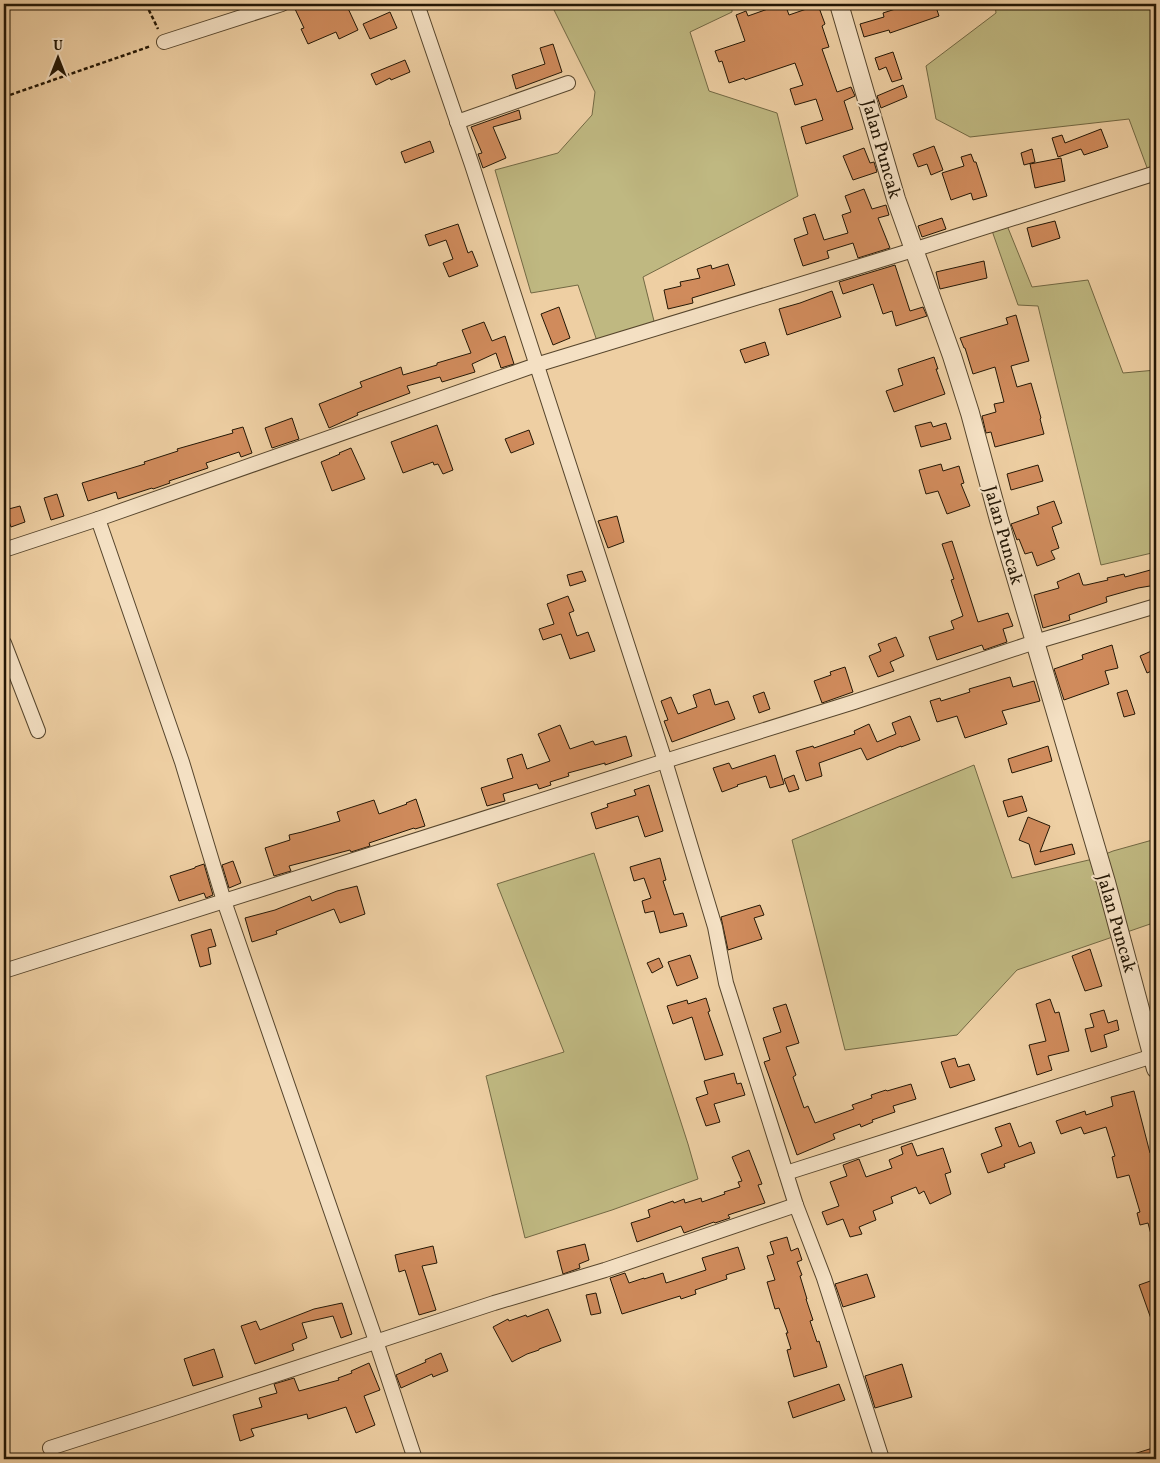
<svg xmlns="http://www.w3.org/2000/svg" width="1160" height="1463" font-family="Vollkorn,serif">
  <rect width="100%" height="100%" fill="#eecfa3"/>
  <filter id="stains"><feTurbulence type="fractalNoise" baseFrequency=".004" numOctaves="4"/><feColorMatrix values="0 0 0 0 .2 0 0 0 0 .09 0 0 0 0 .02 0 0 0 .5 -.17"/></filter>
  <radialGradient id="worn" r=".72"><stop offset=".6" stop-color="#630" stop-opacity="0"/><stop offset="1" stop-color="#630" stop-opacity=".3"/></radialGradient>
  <g fill="#bfb881" stroke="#726843">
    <polygon points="551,4 732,4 732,12 690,32 709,91 777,113 798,196 643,277 656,329 600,350 578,285 531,293 495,170 558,153 592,115 595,92"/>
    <polygon points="995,4 1156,4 1156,170 1149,173 1129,119 970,137 936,119 926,66 996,13"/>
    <polygon points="1006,223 1032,287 1088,280 1123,373 1156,370 1156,420 1151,423 1156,449 1156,552 1101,565 1038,306 1018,305 990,225"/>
    <polygon points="974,765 1012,878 1093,859 1113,851 1156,839 1156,922 1017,970 957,1035 845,1050 792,840"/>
    <polygon points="594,853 688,1144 698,1179 612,1210 525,1238 486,1076 564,1052 497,884"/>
  </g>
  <g fill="#d08b5c" stroke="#241705">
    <polygon points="306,4 346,4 358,30 339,39 336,32 308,44 301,29 304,28 295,9"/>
    <polygon points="782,4 785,4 789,15 818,5 825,24 822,26 829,47 822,49 837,92 851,87 855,96 844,101 853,129 806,144 801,127 823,120 816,99 795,105 790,89 803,85 795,63 745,80 744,78 729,83 722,61 719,62 715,51 745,41 736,15 746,11 748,16"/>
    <polygon points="911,4 935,4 939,16 890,33 889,30 864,37 860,24 884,17 883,13"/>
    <polygon points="390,12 397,28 370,39 363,24"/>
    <polygon points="553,44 562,72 516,89 512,75 545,64 540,48"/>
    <polygon points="893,52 902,79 892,82 886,67 879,70 875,58"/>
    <polygon points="405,60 410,72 391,80 390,78 376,85 371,74"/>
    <polygon points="903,85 907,97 881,108 877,96"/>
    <polygon points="519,110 521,119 493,127 506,158 483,168 478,154 482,153 471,127"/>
    <polygon points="1101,129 1108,147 1084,155 1081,149 1058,157 1052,138 1062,135 1065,143"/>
    <polygon points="430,141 434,152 405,163 401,152"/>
    <polygon points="934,146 943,170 931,175 927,164 918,167 913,154"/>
    <polygon points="864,148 870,163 874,162 877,172 853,180 843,156"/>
    <polygon points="1032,149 1035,162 1024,165 1021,153"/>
    <polygon points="971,154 974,162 976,162 987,196 973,200 971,193 951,200 942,173 964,166 961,157"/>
    <polygon points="1061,158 1065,181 1035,188 1030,164"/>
    <polygon points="864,189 872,209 886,205 889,215 878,218 890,248 858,258 853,243 827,251 829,258 803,266 794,239 808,234 803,218 815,214 824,240 848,233 842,215 851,212 845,196"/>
    <polygon points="942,218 946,229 922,237 918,226"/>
    <polygon points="1055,221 1060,238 1032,247 1027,228"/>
    <polygon points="458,224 468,253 472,251 478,266 449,277 443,263 453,259 446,240 429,246 425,235"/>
    <polygon points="984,261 987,278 940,289 936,272"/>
    <polygon points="728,264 735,285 692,298 693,303 668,309 664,290 681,286 680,282 700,278 697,269 711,265 712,269"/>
    <polygon points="895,265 910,311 923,307 927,316 896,326 892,311 883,314 873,284 843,294 839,282"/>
    <polygon points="832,291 841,317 787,335 779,309 800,303"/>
    <polygon points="559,307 570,338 553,345 541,314"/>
    <polygon points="1016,315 1029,361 1011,366 1017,387 1031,383 1041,418 1040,419 1044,434 995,447 991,432 986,433 982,416 996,412 994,404 1004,402 995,367 973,374 965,348 964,348 960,338 1008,324 1006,318"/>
    <polygon points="484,322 492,341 505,336 514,364 501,368 496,353 472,364 475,372 442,382 440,377 407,386 410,393 357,413 358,415 329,428 319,404 362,387 360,382 401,367 403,375 437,365 437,363 471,353 462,330"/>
    <polygon points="765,342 769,355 745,363 740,350"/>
    <polygon points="934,357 938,369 936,369 945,394 894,412 886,391 903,385 898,369"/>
    <polygon points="292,418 299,439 272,448 265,428"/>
    <polygon points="931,422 933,427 946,423 951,439 921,447 915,426"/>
    <polygon points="437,425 453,470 443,474 438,464 434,465 433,462 403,473 391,442"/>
    <polygon points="243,427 252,453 241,457 239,452 206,463 208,468 169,481 170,483 153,489 152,488 118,499 116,492 88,501 82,483 145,464 144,462 178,451 177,449 233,433 232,430"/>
    <polygon points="529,430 534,444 511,453 505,439"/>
    <polygon points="351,448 365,479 332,491 321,462 340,454 339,453"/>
    <polygon points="941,464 943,471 959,466 964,483 961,484 970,506 947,514 938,491 926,494 919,470"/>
    <polygon points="1038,465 1043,481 1011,490 1007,474"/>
    <polygon points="57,494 64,516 51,520 44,498"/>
    <polygon points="1054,501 1062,523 1052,527 1059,548 1051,551 1055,559 1037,566 1032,552 1025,554 1019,539 1017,540 1011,524 1039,514 1037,507"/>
    <polygon points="20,506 25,522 11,527 5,510"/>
    <polygon points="617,516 624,542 608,548 598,521"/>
    <polygon points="952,541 978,622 1008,613 1013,626 1003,629 1007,642 984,650 982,645 937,660 929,637 954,629 951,621 963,616 951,580 954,579 942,544"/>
    <polygon points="1154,569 1156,577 1156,585 1138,588 1106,597 1107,602 1069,615 1070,620 1043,628 1034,595 1059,588 1057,582 1079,573 1083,585 1086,585 1108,580 1107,578 1124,574 1125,577"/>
    <polygon points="582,571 586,581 570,586 567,575"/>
    <polygon points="568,596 574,611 569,613 577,636 588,632 595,651 570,659 561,634 543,640 539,629 554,624 547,604"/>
    <polygon points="896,637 904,656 890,662 894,671 878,677 869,656 881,651 878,644"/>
    <polygon points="1112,645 1118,668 1105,671 1109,684 1064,700 1054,669 1083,659 1082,655"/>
    <polygon points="1156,649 1156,669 1147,673 1140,656"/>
    <polygon points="845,667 853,692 822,703 814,681 831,675 830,672"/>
    <polygon points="1010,677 1013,687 1034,681 1040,701 1002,711 1007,724 965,738 957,716 937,722 930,701 940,698 941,701 970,692 969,689"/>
    <polygon points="710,689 715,705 728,701 735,719 672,742 664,721 668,720 661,701 671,697 678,714 697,707 693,695"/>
    <polygon points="1127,690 1135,714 1124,717 1117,693"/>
    <polygon points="764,692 770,709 759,713 753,696"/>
    <polygon points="910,716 920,740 901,747 901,746 867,760 861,748 819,763 822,776 806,781 796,751 813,746 814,748 855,734 854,731 869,724 877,742 896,734 892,723"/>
    <polygon points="560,725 570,749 593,741 595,745 626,736 632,756 605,765 605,763 568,773 569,776 550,782 551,785 539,789 537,784 503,794 505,801 487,806 481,788 513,778 507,759 522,754 527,769 550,761 538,734"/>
    <polygon points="1048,746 1052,761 1012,773 1008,759"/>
    <polygon points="775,755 784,784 770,788 766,776 737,785 738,786 722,792 713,768 729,763 732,769"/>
    <polygon points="794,775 799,789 789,792 784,779"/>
    <polygon points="649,785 663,831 645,837 638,816 596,829 591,813 608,807 607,804 636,795 634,790"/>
    <polygon points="1022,796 1027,811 1008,817 1003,801"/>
    <polygon points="416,799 425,826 415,829 414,828 369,843 370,846 351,852 350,850 289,866 291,871 274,876 265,848 290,840 289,835 302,832 340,821 337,812 374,800 379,814 407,804 406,803"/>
    <polygon points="1028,817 1050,826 1040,852 1072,844 1075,854 1035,865 1029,844 1019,840"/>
    <polygon points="660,858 666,880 663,881 674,915 683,913 687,926 660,933 654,911 645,913 642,901 651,898 644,878 634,881 630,867"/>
    <polygon points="233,861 241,883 229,888 222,865"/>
    <polygon points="204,864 213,895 206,898 204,893 179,901 170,876 195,868 195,867"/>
    <polygon points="357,886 365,914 340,923 334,909 276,931 277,934 252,942 245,918 275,910 310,896 312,901 337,891"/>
    <polygon points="760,905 764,915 754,918 762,939 728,950 721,917"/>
    <polygon points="211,929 216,946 208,948 211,964 200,967 191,935"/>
    <polygon points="1090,949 1102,986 1085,991 1072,956"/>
    <polygon points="690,955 698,978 677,986 668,962"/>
    <polygon points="659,958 663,967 652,973 647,963"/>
    <polygon points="706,998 710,1011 708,1012 723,1055 705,1060 692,1017 673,1024 667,1006 687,1000 688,1004"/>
    <polygon points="1050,999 1055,1013 1059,1012 1069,1051 1048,1056 1052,1070 1037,1075 1029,1045 1046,1041 1036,1004"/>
    <polygon points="786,1004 799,1043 786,1047 796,1075 793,1077 804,1108 808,1106 815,1123 854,1109 852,1105 872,1098 871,1095 886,1090 887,1091 911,1084 916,1099 893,1106 895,1112 872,1120 873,1122 861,1127 860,1124 833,1134 835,1139 797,1155 764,1062 770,1060 763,1038 781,1032 773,1008"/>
    <polygon points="1104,1010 1108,1023 1117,1020 1119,1030 1104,1035 1107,1047 1091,1052 1085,1029 1094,1027 1090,1014"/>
    <polygon points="955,1058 958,1067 969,1064 975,1080 950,1088 941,1062"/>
    <polygon points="734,1073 737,1084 741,1083 745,1095 714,1104 720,1122 706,1126 696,1098 708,1094 704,1081"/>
    <polygon points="1134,1091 1150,1153 1151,1152 1156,1171 1156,1242 1153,1242 1148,1223 1140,1225 1137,1213 1140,1212 1129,1175 1117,1178 1112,1157 1115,1156 1106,1127 1084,1134 1081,1127 1061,1134 1056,1121 1085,1111 1086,1115 1113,1106 1111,1097"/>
    <polygon points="1010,1123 1019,1147 1031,1142 1035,1153 1004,1164 1005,1167 988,1173 981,1154 1002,1146 995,1128"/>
    <polygon points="912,1143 917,1156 943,1148 951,1172 945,1174 951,1194 930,1204 924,1191 919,1194 916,1187 891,1197 893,1203 873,1211 876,1220 859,1227 862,1234 850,1237 843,1219 827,1225 822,1212 839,1206 830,1182 847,1176 843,1165 859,1159 866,1177 892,1168 889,1160 903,1154 901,1147"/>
    <polygon points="749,1150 762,1184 758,1185 765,1203 728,1215 730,1218 715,1223 714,1222 684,1233 681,1226 637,1242 631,1223 650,1217 648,1210 673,1201 674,1203 684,1199 685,1203 701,1198 702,1202 725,1194 724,1192 740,1187 738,1182 742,1181 732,1157"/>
    <polygon points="787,1237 791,1251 798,1248 802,1260 797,1262 802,1275 800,1276 807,1299 806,1299 813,1320 810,1321 817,1342 819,1341 827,1367 794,1377 787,1350 791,1349 786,1333 788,1333 779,1308 775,1309 767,1282 775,1280 767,1256 774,1254 770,1242"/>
    <polygon points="585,1244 589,1260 579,1264 580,1268 563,1274 557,1251"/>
    <polygon points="433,1246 437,1263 422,1266 436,1310 419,1315 405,1270 399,1272 395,1255"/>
    <polygon points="738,1247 745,1269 726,1275 727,1279 695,1290 696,1294 681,1299 680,1296 622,1314 610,1278 625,1273 629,1283 644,1278 644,1279 663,1273 666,1283 706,1270 702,1258"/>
    <polygon points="867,1274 875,1297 843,1307 835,1284"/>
    <polygon points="1156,1279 1156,1330 1155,1330 1139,1285"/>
    <polygon points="596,1293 601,1313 591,1315 586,1295"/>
    <polygon points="342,1303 352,1334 341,1338 333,1316 302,1323 307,1338 292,1344 294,1350 255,1364 241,1326 256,1321 260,1330 314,1309"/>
    <polygon points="548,1309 561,1341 539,1349 539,1350 527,1354 512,1362 493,1327 508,1319 509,1321 526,1315 527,1317"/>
    <polygon points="214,1349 223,1377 193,1386 184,1359"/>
    <polygon points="441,1353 448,1371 433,1377 432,1374 401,1388 396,1375 426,1362 425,1360"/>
    <polygon points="369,1363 380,1390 364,1396 375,1425 356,1433 346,1407 308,1419 307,1414 251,1429 254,1436 240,1441 233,1415 262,1407 259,1398 277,1393 274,1384 294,1378 299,1391 339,1380 338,1378 352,1373 351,1371"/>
    <polygon points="902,1364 912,1397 875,1408 865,1376"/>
    <polygon points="839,1384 845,1400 793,1418 788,1402"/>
    <polygon points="1156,1447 1156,1459 1124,1459 1124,1457"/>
  </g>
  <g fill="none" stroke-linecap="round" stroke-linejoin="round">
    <g stroke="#56452c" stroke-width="16">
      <g id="minor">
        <polyline points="417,4 472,165 665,761 715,927 726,983 796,1205 824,1278 882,1459"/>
        <polyline points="164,42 282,4"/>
        <polyline points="457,122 568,83"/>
        <polyline points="98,519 182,762 224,901 376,1341 415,1459"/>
        <polyline points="4,550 98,519 536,365 913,250 1156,173"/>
        <polyline points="4,643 38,731"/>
        <polyline points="4,971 665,761 854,702 1035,642 1156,606"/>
        <polyline points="786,1173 1156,1055"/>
        <polyline points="50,1448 159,1413 494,1303 605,1270 796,1205"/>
      </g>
    </g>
    <g stroke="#56452c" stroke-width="20">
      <polyline id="tertiary" points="839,4 896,199 952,356 970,413 999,520 1106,882 1156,1069"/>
    </g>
    <g stroke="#241705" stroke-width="2.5" stroke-dasharray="4 2.5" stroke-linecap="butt">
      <polyline points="146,4 158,29"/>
      <polyline points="4,97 151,46"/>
    </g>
    <use href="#minor" stroke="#f4e0c3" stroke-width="14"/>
    <use href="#tertiary" stroke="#f4e0c3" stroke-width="18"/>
  </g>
  <g text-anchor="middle" stroke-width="4" stroke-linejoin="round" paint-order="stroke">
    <g font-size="18" fill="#241705" stroke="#f4e0c3">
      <text transform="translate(882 149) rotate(74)" y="6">Jalan Puncak</text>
      <text transform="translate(1004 535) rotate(74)" y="6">Jalan Puncak</text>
      <text transform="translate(1117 923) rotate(74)" y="6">Jalan Puncak</text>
    </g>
  </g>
  <rect width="1160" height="1463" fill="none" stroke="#eecfa3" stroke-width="20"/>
  <rect x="5" y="5" width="1150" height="1453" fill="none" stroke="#241705" stroke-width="2.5"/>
  <rect x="10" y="10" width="1140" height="1443" fill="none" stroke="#241705"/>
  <g transform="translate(58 58)" stroke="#f4e0c3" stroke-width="4" paint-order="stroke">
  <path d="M0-4L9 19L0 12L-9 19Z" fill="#241705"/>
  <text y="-8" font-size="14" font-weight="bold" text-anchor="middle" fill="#241705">U</text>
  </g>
  <rect width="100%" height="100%" filter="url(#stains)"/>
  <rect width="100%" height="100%" fill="url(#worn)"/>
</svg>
